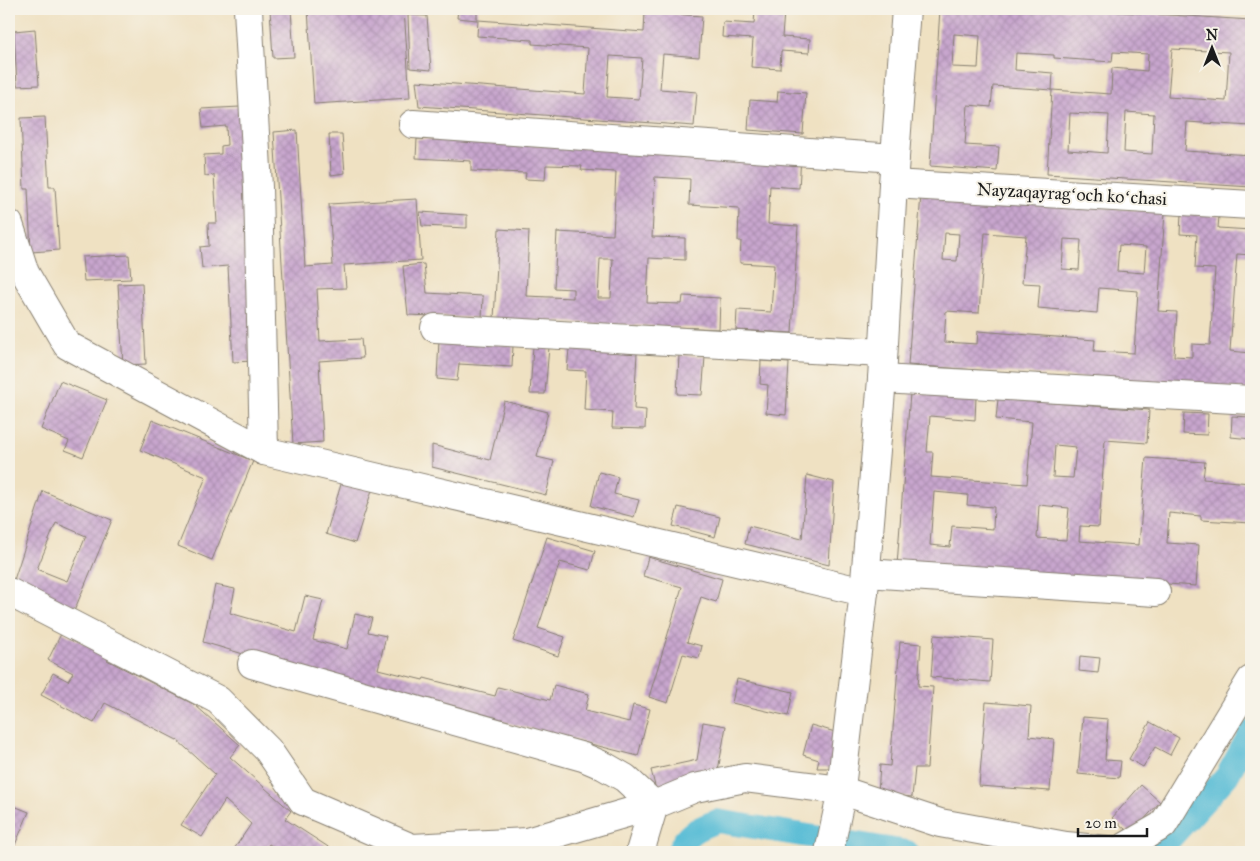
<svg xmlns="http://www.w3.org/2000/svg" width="1260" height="861" font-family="'IM FELL Great Primer',serif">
  <defs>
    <pattern id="building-cross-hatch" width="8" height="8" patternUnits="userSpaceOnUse" patternTransform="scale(1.25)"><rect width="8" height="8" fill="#c8a6ce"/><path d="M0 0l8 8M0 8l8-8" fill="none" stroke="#ab8eb0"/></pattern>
  </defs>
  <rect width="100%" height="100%" fill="#f7f3e8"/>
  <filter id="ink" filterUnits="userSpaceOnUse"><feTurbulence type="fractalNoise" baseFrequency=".02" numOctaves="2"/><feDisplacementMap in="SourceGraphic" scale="10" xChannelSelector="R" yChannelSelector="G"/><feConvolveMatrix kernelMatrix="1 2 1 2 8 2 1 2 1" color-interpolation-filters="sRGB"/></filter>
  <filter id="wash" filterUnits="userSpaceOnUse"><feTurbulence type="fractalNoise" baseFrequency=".0096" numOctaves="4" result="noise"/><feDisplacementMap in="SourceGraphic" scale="20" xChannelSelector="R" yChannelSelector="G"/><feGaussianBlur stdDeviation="1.12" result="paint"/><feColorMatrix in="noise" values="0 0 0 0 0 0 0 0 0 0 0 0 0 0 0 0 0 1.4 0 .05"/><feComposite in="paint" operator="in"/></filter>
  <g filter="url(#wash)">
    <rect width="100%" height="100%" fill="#efe1c2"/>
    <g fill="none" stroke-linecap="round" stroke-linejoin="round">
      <g stroke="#57bcd5" stroke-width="24">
        <path d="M678 852C687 831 698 829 717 821L907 852"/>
        <polyline points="1158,852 1227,776 1251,732"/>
      </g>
    </g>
    <g id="blocks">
      <g fill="url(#building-cross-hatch)" fill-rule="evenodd">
        <polygon points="270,9 291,9 294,57 273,58"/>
        <polygon points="308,9 404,9 410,98 314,104"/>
        <polygon points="458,9 477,9 477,20 457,18"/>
        <path d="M940 9H1073L1251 20V126L1187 122 1185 151 1251 155V187L1047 174 1052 90 1111 94 1112 68 1147 71 1148 54 1113 52 1112 62 1054 58V55L1016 53 1015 70 1053 73 1052 90 993 86 991 107 968 105 965 145 999 147 997 171 930 166ZM954 34 980 36 978 68 952 67ZM1172 49 1229 52 1226 101 1168 97ZM1126 112 1154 114 1152 154 1124 152ZM1070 113 1109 115 1107 153 1068 150Z"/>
        <polygon points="755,10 784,12 782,37 810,39 809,53 781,51 780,69 751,67 753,39 722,37 723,22 754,24"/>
        <path d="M645 12 702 16 699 57 663 54 660 89 697 92 694 126 419 106 416 81 585 94 588 48 532 44V40L477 36 478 20 644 32ZM610 56 642 58 639 99 607 97Z"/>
        <polygon points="408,15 427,16 431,70 410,68"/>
        <polygon points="35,29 39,85 17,86 14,31"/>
        <polygon points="778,91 806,93 803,134 748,130 750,100 777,102"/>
        <polygon points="240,107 254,361 233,362 228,266 202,268 200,247 209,246 208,223 217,223 214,175 205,176 204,155 221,154 221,146 227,145 226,126 203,128 201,109"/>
        <polygon points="45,117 49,187 55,187 59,250 31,252 28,189 24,189 21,118"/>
        <polygon points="297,130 305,267 333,265 329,204 417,199 421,260 344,265 346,288 317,289 320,341 361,339 363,358 319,361 323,442 293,444 274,132"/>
        <polygon points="329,134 342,134 345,173 331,175"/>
        <path d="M417 139 801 157 799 188 770 186 768 224 798 226 792 333 736 330 737 310 771 312 774 265 740 263 741 241H738L739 208 689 205 690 179 655 177 652 237 685 238V260L649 258 647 303 682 304 683 296 720 298 719 329 494 319 499 229 529 231 526 296 573 298V289L554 288 557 232 613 235 616 172 581 170 582 166 546 165 545 180 525 179 526 173 471 171V161L416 158ZM600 259H613L611 298H598Z"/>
        <path d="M921 194 1165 212 1158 311 1177 312 1174 356 1192 357V344L1210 345 1215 269 1195 268 1197 235 1180 234 1181 213 1219 216 1218 228 1251 230V255L1237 254 1230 351 1251 353V390L908 365ZM945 233 959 234 957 261 943 260ZM985 233 1026 236 1022 283 1040 284 1038 308 1097 313 1099 288 1138 291 1134 353 1094 351 1095 340 978 331 977 344 944 342 946 311 979 313ZM1064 239 1081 240 1079 270 1062 269ZM1119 245 1146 247 1144 273 1117 271Z"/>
        <polygon points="420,212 467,215 467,228 422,226"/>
        <polygon points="129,255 131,279 84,281 82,257"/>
        <polygon points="424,264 427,293 483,296 482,318 408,315 403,266"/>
        <polygon points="142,283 146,364 123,365 118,284"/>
        <polygon points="439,340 513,345 512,367 459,364 457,381 437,379"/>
        <polygon points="533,346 549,347 545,394 530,394"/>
        <polygon points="569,349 637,353 634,409 646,410 645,429 612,428 613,412 584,410 586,371 567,370"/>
        <polygon points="679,355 705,357 702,395 677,394"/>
        <polygon points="761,361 789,363 786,415 766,413 768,385 760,384"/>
        <polygon points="60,381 107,400 83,457 65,450 69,441 41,429"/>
        <path d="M910 393 976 397 975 420 930 416 927 452H933L931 477 1027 484 1032 422 996 419 998 399 1149 410 1147 443 1105 440 1099 527 1080 526 1079 541 1139 545 1146 458 1205 462 1203 479 1251 483V523L1201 520V516L1169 513 1167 543 1199 545 1196 586 897 565ZM1055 445 1076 447 1073 478 1053 477ZM934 492 968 495 967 505 994 507 993 529 952 526 950 547 930 545ZM1039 505 1069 508 1066 540 1037 538Z"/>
        <polygon points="504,401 548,412 537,457 554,461 546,495 432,467 432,445 490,460"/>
        <polygon points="1184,413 1208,414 1207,435 1183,434"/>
        <polygon points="1232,416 1251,417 1251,439 1231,437"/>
        <polygon points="152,420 253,461 212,560 178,546 206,477 140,450"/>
        <polygon points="599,472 618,477 614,494 639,500 634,517 591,506"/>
        <polygon points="807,475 834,482 829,565 745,544 749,526 802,539"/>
        <polygon points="342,481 372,490 355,543 326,534"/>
        <path d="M43 491 112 520 72 616 12 586ZM56 523 86 536 67 581 37 569Z"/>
        <polygon points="678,507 720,517 715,537 673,526"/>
        <polygon points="547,537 595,551 590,570 560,562 538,628 565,637 558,656 513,641"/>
        <polygon points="648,557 722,579 716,602 701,597 687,642 702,646 699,658 683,654 668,703 649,697 682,587 643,576"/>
        <polygon points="215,585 235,589 230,613 296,632 305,596 323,600 313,640 347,649 355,614 372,618 368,632 386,636 378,669 423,680 424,678 495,696 498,687 550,700 554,685 589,694 585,711 629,722 633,705 650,709 638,756 287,667 203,642"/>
        <polygon points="62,632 109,656 107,660 195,705 240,745 230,757 291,811 285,819 336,852 281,852 269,844 263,852 232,852 251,824 225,800 202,837 181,825 215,774 177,740 105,703 94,723 41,695 53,673 68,681 73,673 48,660"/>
        <polygon points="934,635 993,640 990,682 931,677"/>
        <polygon points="900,642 921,644 918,686 933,687 927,768 915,768 912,797 878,794 880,765 890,766"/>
        <polygon points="1080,656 1100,658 1098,673 1079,671"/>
        <polygon points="737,679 793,692 788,716 732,703"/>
        <polygon points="986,702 1031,706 1029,736 1054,739 1050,791 979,786"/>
        <polygon points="1083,717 1108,719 1105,760 1121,761 1119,778 1078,774"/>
        <polygon points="703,722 726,726 717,776 656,790 651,770 697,760"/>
        <polygon points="1150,722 1179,738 1170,755 1155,747 1143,767 1129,759"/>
        <polygon points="811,725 842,734 832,768 817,768 819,760 803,755"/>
        <polygon points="1141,785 1160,802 1131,834 1112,818"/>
        <polygon points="9,804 29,812 15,845 9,842"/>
      </g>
    </g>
  </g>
  <g filter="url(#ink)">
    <use href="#blocks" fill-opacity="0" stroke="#867e6f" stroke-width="1"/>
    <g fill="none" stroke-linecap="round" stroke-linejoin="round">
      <g stroke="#867e6f" stroke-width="30">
        <g id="minor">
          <polyline points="413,124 895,158"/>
          <polyline points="893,184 1251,205"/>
          <polyline points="9,224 25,273 67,345 264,451 258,187 248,9"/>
          <polyline points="435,328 883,353"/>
          <polyline points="882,379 1251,400"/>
          <polyline points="264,451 864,592"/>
          <polyline points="866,573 1156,592"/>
          <polyline points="9,592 218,700 268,750 303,801 412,848 527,842 654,805 695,788 745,778 840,790 940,823 1066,846 1118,851 1163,825 1251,680"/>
          <polyline points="252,664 583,757 604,766 625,778 654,805 640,852"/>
          <polyline points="829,852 839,805 864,592 882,379 893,184 906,9"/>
        </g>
      </g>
      <use href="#minor" stroke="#fff" stroke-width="28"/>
    </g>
  </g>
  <g text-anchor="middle" stroke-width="4" stroke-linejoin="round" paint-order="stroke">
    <g font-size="18" fill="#1c1c1c" stroke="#f7f3e8">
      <text transform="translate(1072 194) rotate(3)" y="6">Nayzaqayragʻoch koʻchasi</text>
    </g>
  </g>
  <rect width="1260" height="861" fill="none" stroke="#f7f3e8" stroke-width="30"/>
  <g transform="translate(1212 48)" stroke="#f7f3e8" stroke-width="4" paint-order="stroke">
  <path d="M0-4L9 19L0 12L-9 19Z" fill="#1c1c1c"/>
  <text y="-8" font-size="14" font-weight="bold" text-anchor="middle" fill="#1c1c1c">N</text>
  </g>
  <path d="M1078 828v8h69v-8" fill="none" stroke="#1c1c1c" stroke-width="2.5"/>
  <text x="1085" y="828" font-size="15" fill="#1c1c1c" stroke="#f7f3e8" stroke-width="4" paint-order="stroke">20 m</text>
</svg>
